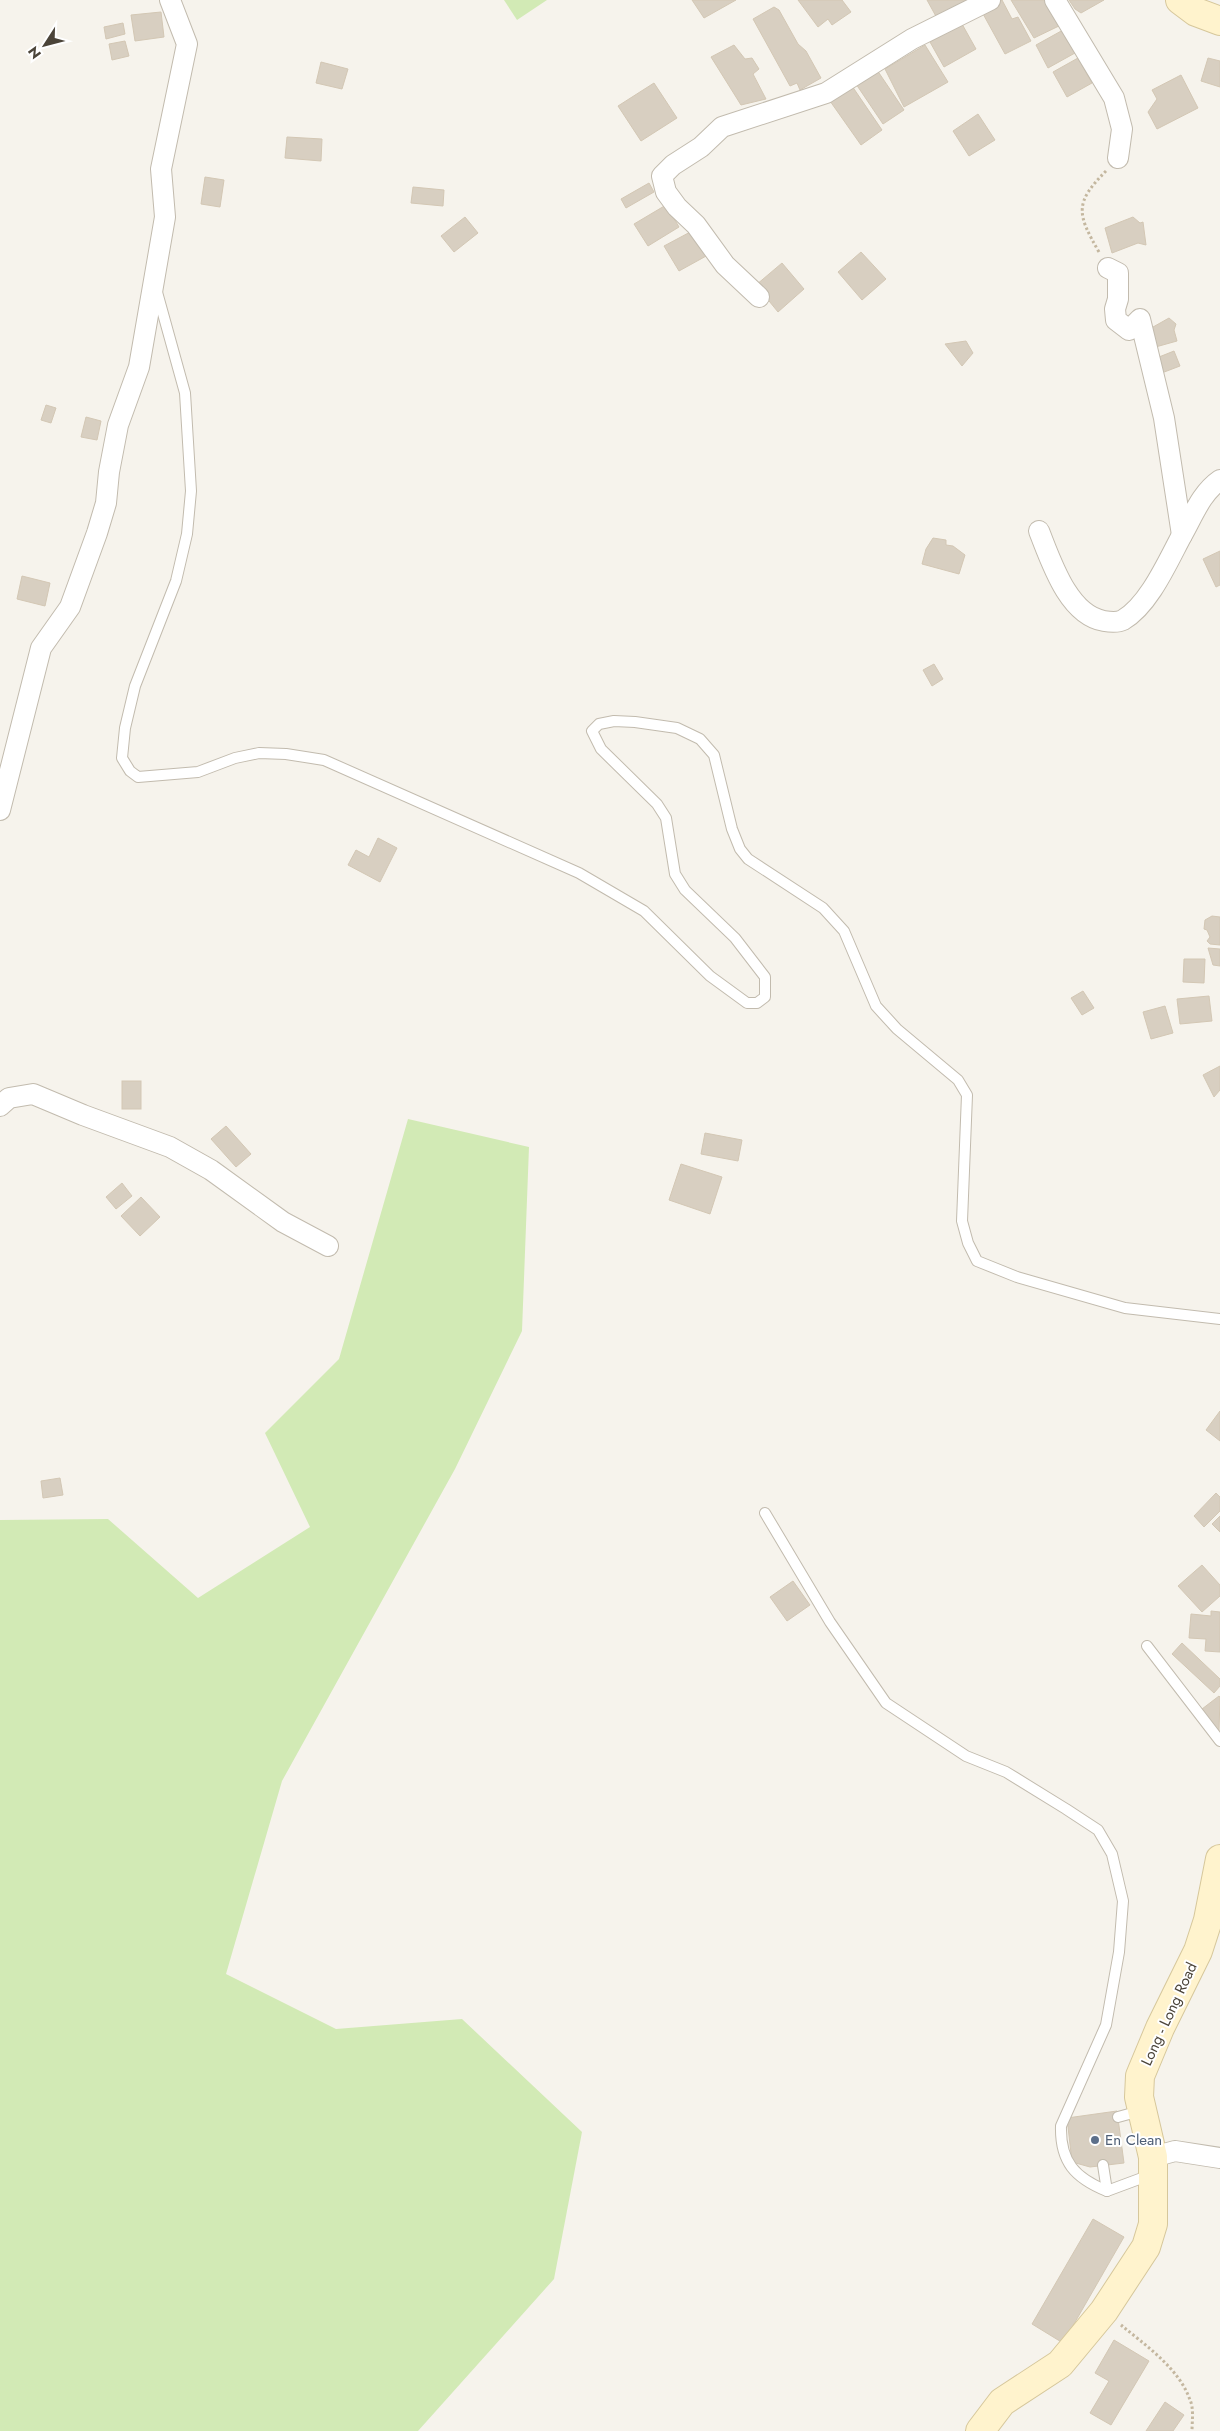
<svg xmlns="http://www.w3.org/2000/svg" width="1220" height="2431" font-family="Jost,sans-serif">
  <rect width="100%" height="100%" fill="#f6f3ec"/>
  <g fill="#d2eab5">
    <polygon points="504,0 547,0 517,20"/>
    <polygon points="408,1119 529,1147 522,1331 455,1469 282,1781 226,1974 336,2029 462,2019 582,2132 554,2279 418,2431 0,2431 0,1520 108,1519 198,1598 310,1527 265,1433 339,1359"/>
  </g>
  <g fill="#d8cfc1" stroke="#d3c7b4">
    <polygon points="692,0 736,0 704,18"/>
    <polygon points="798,0 842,0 851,12 832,25 828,19 818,27"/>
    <polygon points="927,0 970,0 938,20"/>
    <polygon points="1002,0 1012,19 1018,17 1031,41 1005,54 982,12"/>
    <polygon points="1011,0 1045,0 1061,25 1034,38"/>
    <polygon points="1069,0 1104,0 1081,13 1075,9"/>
    <polygon points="774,7 779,10 798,44 806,51 821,78 800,90 797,83 790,86 753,19"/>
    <polygon points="161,12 164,37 135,41 131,15"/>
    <polygon points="123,23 125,34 106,39 104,27"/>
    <polygon points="962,24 976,49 944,67 930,42"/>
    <polygon points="1063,30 1075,53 1048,68 1036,45"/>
    <polygon points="125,41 129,56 112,60 109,44"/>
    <polygon points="734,45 745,59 752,58 759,69 753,74 766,99 741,105 711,57"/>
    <polygon points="925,45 948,82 904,107 885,69"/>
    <polygon points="1078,58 1092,83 1067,97 1053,72"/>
    <polygon points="1208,58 1220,61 1220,87 1201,81"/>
    <polygon points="321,62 348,69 342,89 316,83"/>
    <polygon points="877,70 904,110 883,124 856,84"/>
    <polygon points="1181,75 1198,108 1157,129 1148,112 1157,99 1152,90"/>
    <polygon points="654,83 677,118 641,141 618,106"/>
    <polygon points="852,86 882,130 861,145 830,101"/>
    <polygon points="978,114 995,140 969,156 953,131"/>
    <polygon points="287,137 322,139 321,161 285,158"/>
    <polygon points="205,177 224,180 220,207 201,204"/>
    <polygon points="649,183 654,192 626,208 621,199"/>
    <polygon points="413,187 444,190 443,206 411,203"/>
    <polygon points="666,205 679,227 648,246 634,224"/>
    <polygon points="465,217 478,233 454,252 441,236"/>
    <polygon points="1133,217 1140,223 1143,222 1146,245 1138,243 1112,253 1105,228"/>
    <polygon points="694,230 708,255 679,271 664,246"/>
    <polygon points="861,252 886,279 862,300 838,272"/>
    <polygon points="782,263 804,289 778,312 756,285"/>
    <polygon points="1169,318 1176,324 1174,330 1177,341 1152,348 1146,331"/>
    <polygon points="966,341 973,353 962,366 945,344"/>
    <polygon points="1174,351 1180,366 1159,374 1154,359"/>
    <polygon points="46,405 56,408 51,423 41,420"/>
    <polygon points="86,417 101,421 97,440 81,437"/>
    <polygon points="933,538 946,540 946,545 953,546 965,555 959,574 922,564 926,549"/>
    <polygon points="1220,551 1220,585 1216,587 1203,559"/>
    <polygon points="22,576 50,583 45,606 17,599"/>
    <polygon points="934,664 943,679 932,686 923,670"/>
    <polygon points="378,838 397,848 380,882 348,865 356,850 369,857"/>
    <polygon points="1212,916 1220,917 1220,945 1210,944 1207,941 1210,937 1207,930 1204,929 1205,920"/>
    <polygon points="1208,948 1220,949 1220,966 1213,965"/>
    <polygon points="1184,959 1205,959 1204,983 1183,982"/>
    <polygon points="1083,991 1094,1008 1082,1015 1071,998"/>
    <polygon points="1209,996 1212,1021 1180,1024 1177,999"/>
    <polygon points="1165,1006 1173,1033 1151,1039 1143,1012"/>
    <polygon points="1220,1066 1220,1090 1214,1097 1203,1075"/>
    <rect x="122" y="1081" width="19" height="28"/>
    <polygon points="226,1126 251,1154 236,1167 211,1139"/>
    <polygon points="705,1133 742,1140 738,1161 701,1154"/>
    <polygon points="681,1164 722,1177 710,1214 669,1200"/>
    <polygon points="122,1183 132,1196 116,1209 106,1197"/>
    <polygon points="141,1197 160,1217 140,1236 121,1216"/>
    <polygon points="1220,1411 1220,1441 1206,1430"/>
    <polygon points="60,1478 63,1495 43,1498 41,1481"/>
    <polygon points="1216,1493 1220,1497 1220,1511 1204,1527 1194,1516"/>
    <polygon points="1220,1516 1220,1532 1212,1524"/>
    <polygon points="1202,1565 1220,1585 1220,1596 1202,1612 1178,1586"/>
    <polygon points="793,1581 810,1605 787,1621 770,1597"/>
    <polygon points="1211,1611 1220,1612 1220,1652 1205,1651 1206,1639 1189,1638 1191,1614 1211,1616"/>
    <polygon points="1182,1643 1220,1679 1220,1686 1214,1693 1172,1654"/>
    <polygon points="1219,1696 1220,1697 1219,1731 1202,1709"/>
    <polygon points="1117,2111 1124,2163 1090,2167 1072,2162 1067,2118"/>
    <polygon points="1093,2219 1124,2237 1063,2343 1032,2324"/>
    <polygon points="1114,2340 1149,2361 1111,2425 1090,2413 1109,2381 1095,2373"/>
    <polygon points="1165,2402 1184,2415 1173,2431 1146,2431"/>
  </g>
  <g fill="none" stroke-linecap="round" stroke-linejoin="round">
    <g stroke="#c2bbae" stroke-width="12">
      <g id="service">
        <polyline points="157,292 185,393 191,491 187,534 176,581 135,686 125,728 122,758 130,771 138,777 198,772 235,758 259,753 286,754 324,760 579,873 644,911 710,976 747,1003 757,1003 765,997 765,977 735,938 685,890 675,874 666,818 657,804 601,749 592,731 599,724 614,721 635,722 677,728 700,739 714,755 732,829 740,849 748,859 823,908 844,931 876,1006 897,1029 958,1080 967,1095 962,1221 968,1243 977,1261 1017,1277 1125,1308 1220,1319"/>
        <path d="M765 1513 830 1622 886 1703 966 1756 1006 1772 1066 1809 1098 1830 1112 1854 1123 1901 1119 1952 1106 2025 1061 2126C1060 2162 1075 2178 1107 2191L1150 2175"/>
        <polyline points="1147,1646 1220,1741"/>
        <polyline points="1118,2117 1140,2111"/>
        <polyline points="1103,2165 1107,2191"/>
      </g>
    </g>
    <g stroke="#c2bbae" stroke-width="22">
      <g id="minor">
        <polyline points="1055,0 1114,98 1122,129 1118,158"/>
        <path d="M1108 268 1118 273V299L1115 309 1116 320 1129 330 1140 319 1164 418 1182 535C1193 516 1201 493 1220 480"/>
        <polyline points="759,297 725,265 696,225 677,207 666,192 662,176 673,165 701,147 722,127 826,93 912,39 990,0"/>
        <path d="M1039 531C1051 561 1068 615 1104 621 1110 622 1117 623 1123 620 1149 605 1168 561 1182 535"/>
        <polyline points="0,810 41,648 70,607 97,533 106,503 109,472 118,425 139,367 165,217 161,169 187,44 170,0"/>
        <polyline points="0,1106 9,1098 33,1094 83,1115 170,1147 211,1170 283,1222 328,1246"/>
        <polyline points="1153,2157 1175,2151 1220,2158"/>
      </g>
    </g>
    <g stroke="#d6c79b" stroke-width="30">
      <g id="secondary">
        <polyline points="1180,0 1196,12 1220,21"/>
        <polyline points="980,2431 1002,2402 1060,2364 1104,2311 1146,2247 1153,2224 1153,2157 1139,2097 1140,2076 1160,2028 1198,1951 1208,1920 1220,1859"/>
      </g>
    </g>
    <g stroke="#c4b79f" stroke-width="3" stroke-dasharray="2.5 2.5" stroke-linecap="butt">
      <path d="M1099 252C1077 214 1074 203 1106 171"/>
      <path d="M1121 2325C1145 2345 1179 2368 1190 2400 1194 2408 1192 2422 1192 2431"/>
    </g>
    <use href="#service" stroke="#fff" stroke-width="10"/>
    <use href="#minor" stroke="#fff" stroke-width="20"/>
    <use href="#secondary" stroke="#fff3cd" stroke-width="28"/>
  </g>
  <circle fill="#5c6f8a" stroke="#fff" stroke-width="2" cx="1095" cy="2140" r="5"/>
  <g text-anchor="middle" stroke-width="4" stroke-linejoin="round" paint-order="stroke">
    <g font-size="15" fill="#4b4439" stroke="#fff">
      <text transform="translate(1169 2014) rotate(-65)" y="5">Long - Long Road</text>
    </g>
    <g font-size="15" fill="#4e5e75" stroke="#fff" text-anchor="start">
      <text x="1105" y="2145">En Clean</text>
    </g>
  </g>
  <g transform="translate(45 45) rotate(234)" stroke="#ffffff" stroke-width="4" paint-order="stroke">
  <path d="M0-4L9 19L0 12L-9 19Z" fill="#4b4439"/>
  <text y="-8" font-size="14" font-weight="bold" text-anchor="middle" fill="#4b4439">N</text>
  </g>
</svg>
